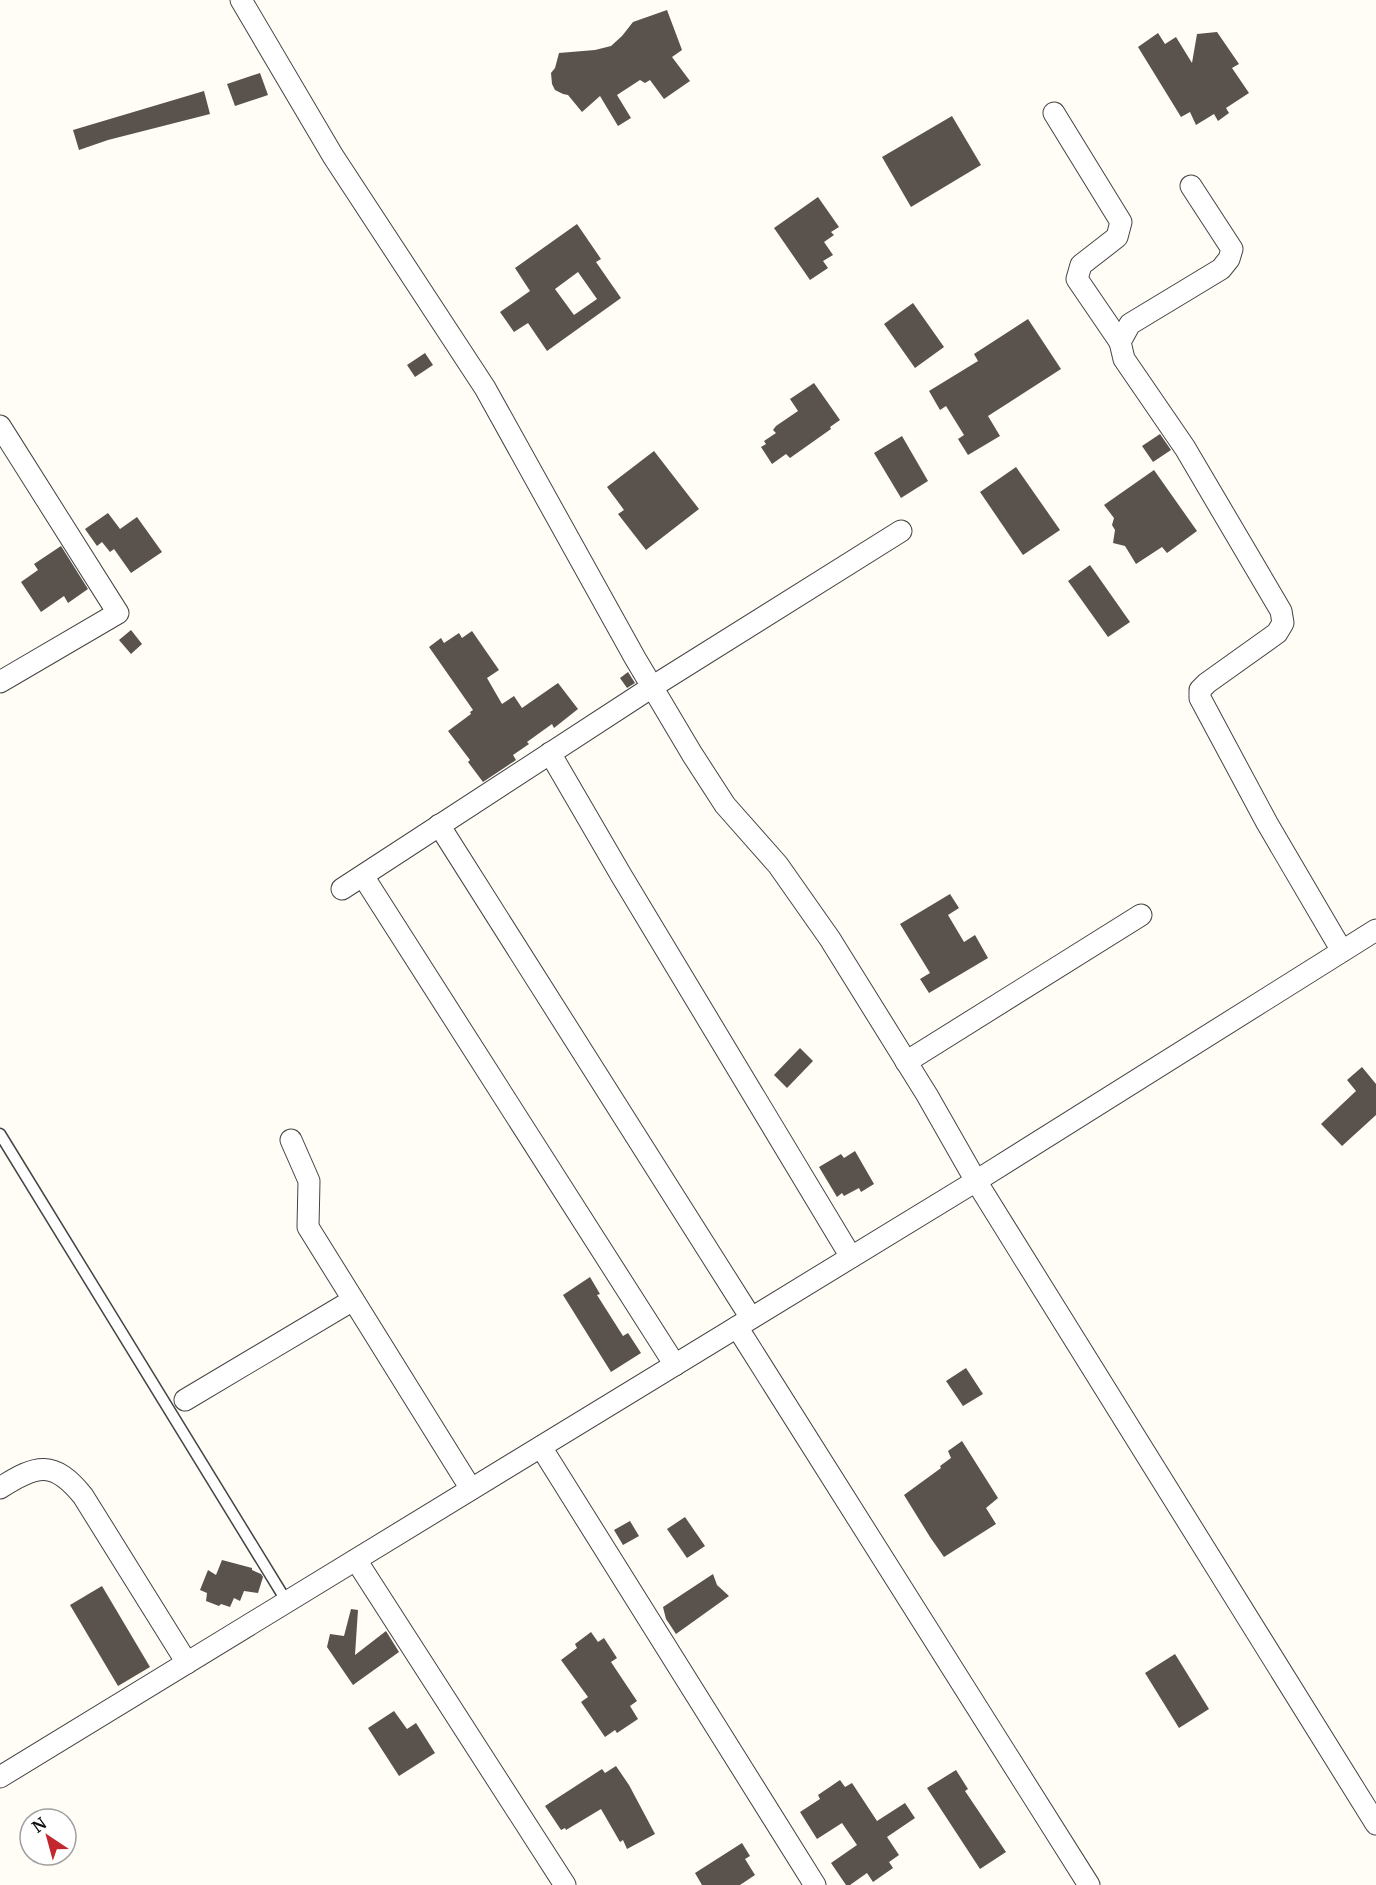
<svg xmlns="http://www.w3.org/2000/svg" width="1376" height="1885" font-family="Merriweather,serif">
  <rect width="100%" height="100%" fill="#fffdf5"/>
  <g fill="#5a524d" fill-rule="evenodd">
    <polygon points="667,10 682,50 672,57 690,81 664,99 650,80 645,83 640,80 617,95 631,118 618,126 600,96 582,112 568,95 563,94 555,90 552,84 551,73 555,68 559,53 595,50 611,46 622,36 633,22"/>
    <polygon points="1217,32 1239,64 1232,68 1249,93 1226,108 1229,113 1218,121 1214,114 1196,125 1190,112 1181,117 1138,47 1158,33 1165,44 1176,37 1192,63 1197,34"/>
    <polygon points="260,73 268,95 235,106 227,84"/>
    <polygon points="204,91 210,114 108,140 79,150 73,130"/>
    <polygon points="952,116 981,165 911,207 882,157"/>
    <polygon points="818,197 839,227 831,232 834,235 824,242 833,255 823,261 828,268 810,280 774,228"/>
    <path d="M577 224 601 259 596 262 621 298 547 351 528 323 514 332 500 312 530 291 515 268ZM578 272 597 299 574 315 555 289Z"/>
    <polygon points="913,303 944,347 915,368 884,324"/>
    <polygon points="1028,319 1061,369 988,416 1000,436 968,455 958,439 964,435 946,406 940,410 929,391 978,361 974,354"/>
    <polygon points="425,353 433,365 415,377 407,365"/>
    <polygon points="814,383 840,420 830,427 831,429 790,458 786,454 772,464 761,447 766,444 764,441 776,433 773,430 776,426 798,411 790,399"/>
    <polygon points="1160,434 1171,450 1153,462 1142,446"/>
    <polygon points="902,436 928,481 901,498 874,453"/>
    <polygon points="654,451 699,509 646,550 618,514 624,510 607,487"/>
    <polygon points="1016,467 1060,530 1023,555 980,492"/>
    <polygon points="1154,470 1197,531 1167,553 1162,547 1136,564 1125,546 1113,543 1115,530 1112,525 1114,518 1104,505"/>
    <polygon points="108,513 120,529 137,517 162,552 131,573 114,549 110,552 102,542 97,546 85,529"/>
    <polygon points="61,546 88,589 68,603 64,596 41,612 21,582 38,570 34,564"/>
    <polygon points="1090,565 1130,622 1108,637 1068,581"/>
    <polygon points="131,630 142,644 131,654 119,640"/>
    <polygon points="472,631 499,670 487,678 502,704 514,696 522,708 558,683 578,709 554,728 552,724 527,742 529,744 513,755 516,760 483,782 468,762 470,760 448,731 471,714 470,712 473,710 429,647 441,638 444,643 459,633 462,638"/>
    <polygon points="628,672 635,683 627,688 620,678"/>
    <polygon points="950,894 959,908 948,915 964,942 975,935 988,958 929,993 920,979 930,973 900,924"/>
    <polygon points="800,1048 813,1061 787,1088 774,1075"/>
    <polygon points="1362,1067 1376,1084 1376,1115 1342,1146 1321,1124 1356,1091 1347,1080"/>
    <polygon points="855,1151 874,1184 861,1192 859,1188 844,1196 842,1193 837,1197 819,1167 841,1154 844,1158"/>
    <polygon points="590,1277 600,1294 597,1295 623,1336 628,1333 641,1353 611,1372 563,1295"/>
    <polygon points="966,1368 983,1394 963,1406 946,1381"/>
    <polygon points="962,1441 998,1498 986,1508 996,1524 944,1557 930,1537 904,1495 941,1468 940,1466 951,1458 948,1451"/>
    <polygon points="685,1517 705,1546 687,1558 667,1529"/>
    <polygon points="630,1521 639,1536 623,1545 614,1530"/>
    <polygon points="222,1560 252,1568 252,1570 261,1574 263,1577 258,1593 244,1591 240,1601 234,1598 230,1607 221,1604 219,1606 206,1601 207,1593 200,1590 208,1570 216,1575"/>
    <polygon points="713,1574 717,1585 729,1596 676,1634 666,1619 663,1607"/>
    <polygon points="102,1586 150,1667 118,1686 70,1605"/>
    <polygon points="351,1609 358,1610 355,1655 386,1631 399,1652 353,1685 327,1647 330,1634 344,1636"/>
    <polygon points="591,1632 598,1642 604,1638 617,1658 611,1662 637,1701 630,1706 638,1719 617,1733 615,1730 605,1737 581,1702 588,1697 561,1660 577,1648 575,1644"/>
    <polygon points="1175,1654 1209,1709 1179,1728 1145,1673"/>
    <polygon points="394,1711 407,1729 416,1723 435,1753 399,1776 368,1728"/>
    <polygon points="616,1766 629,1785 655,1834 627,1849 623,1840 620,1842 601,1809 566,1830 565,1828 561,1830 545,1806 602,1769 605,1773"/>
    <polygon points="956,1770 968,1789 965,1791 1006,1852 980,1869 927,1788"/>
    <polygon points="840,1780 845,1787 852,1783 877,1821 905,1803 915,1818 887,1837 899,1855 889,1862 893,1868 873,1882 867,1873 850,1885 846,1885 831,1863 857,1845 842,1823 817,1839 800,1812 820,1799 818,1795"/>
    <polygon points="742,1843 750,1856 745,1859 755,1875 740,1885 702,1885 695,1873"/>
  </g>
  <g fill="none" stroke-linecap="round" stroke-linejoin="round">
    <g stroke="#444" stroke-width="13">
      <polyline id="service" points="0,1134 287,1602"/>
    </g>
    <g stroke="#444" stroke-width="23">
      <g id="minor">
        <polyline points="241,0 333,156 485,388 635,658 692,754 725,805 778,865 830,939 927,1095 976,1181 1376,1824"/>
        <polyline points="1054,113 1121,222 1117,237 1081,265 1077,279 1120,342"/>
        <polyline points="1191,186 1232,249 1229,259 1221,269 1130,324 1120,342 1124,359 1185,448 1281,611 1283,623 1277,633 1207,683 1200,690 1200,698 1267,823 1342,951"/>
        <polyline points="0,426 118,613 0,682"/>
        <polyline points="550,753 621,875 851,1257"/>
        <polyline points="439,825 751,1318"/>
        <polyline points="363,876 675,1365"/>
        <polyline points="342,889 652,687 901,531"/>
        <polyline points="906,1062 1141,915"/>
        <polyline points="291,1140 309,1181 308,1227 471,1489"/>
        <polyline points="737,1327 1089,1885"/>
        <polyline points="185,1400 353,1300"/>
        <polyline points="541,1447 815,1885"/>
        <path d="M0 1488C37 1464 54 1460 83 1496L187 1663"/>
        <polyline points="356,1560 565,1885"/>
        <polyline points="0,1777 976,1181 1376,930"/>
      </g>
    </g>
    <use href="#service" stroke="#fff" stroke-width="10"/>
    <use href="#minor" stroke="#fff" stroke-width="21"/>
  </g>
  <g transform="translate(48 1837) rotate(324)"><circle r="28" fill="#ffffff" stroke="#a0a0a0" stroke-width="1.5"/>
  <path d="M0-4.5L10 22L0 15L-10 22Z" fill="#c4262e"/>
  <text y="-9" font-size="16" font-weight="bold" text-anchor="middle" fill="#111111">N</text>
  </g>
</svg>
